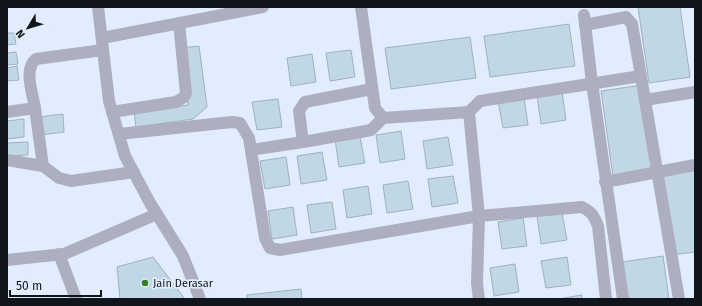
<svg xmlns="http://www.w3.org/2000/svg" width="702" height="306" font-family="'Fira Sans',sans-serif">
  <rect width="100%" height="100%" fill="#e1ecfc"/>
  <g fill="#c1d7e4" stroke="#9db2bf">
    <polygon points="638,7 680,7 690,77 649,83"/>
    <polygon points="569,24 575,66 490,77 484,36"/>
    <polygon points="7,33 14,33 16,44 7,45"/>
    <polygon points="470,37 476,78 391,89 385,48"/>
    <polygon points="199,46 207,107 193,119 136,127 134,112 188,105 181,48"/>
    <polygon points="351,50 355,77 330,81 326,53"/>
    <polygon points="16,52 18,64 7,65 7,53"/>
    <polygon points="312,54 316,82 291,86 287,58"/>
    <polygon points="17,66 19,80 7,81 7,68"/>
    <polygon points="642,85 654,170 613,176 601,91"/>
    <polygon points="562,92 566,120 541,124 537,96"/>
    <polygon points="524,97 528,125 503,128 498,101"/>
    <polygon points="278,99 282,127 257,130 252,102"/>
    <polygon points="63,114 64,132 41,135 38,117"/>
    <polygon points="24,119 24,137 7,139 7,121"/>
    <polygon points="401,131 405,159 380,163 376,135"/>
    <polygon points="360,136 365,163 339,167 335,139"/>
    <polygon points="448,137 453,165 427,169 423,141"/>
    <polygon points="28,142 28,155 7,156 7,143"/>
    <polygon points="322,152 327,180 301,184 297,156"/>
    <polygon points="286,157 290,185 265,189 260,161"/>
    <polygon points="695,165 695,252 672,255 660,170"/>
    <polygon points="453,176 458,203 432,207 428,179"/>
    <polygon points="408,181 413,209 387,213 383,185"/>
    <polygon points="368,186 372,214 347,218 343,190"/>
    <polygon points="332,202 336,229 311,233 307,205"/>
    <polygon points="293,207 297,235 272,239 268,211"/>
    <polygon points="562,213 567,240 541,244 537,216"/>
    <polygon points="523,218 527,246 502,249 498,222"/>
    <polygon points="663,256 669,299 628,299 622,262"/>
    <polygon points="153,257 185,299 120,299 117,267"/>
    <polygon points="567,257 571,285 546,288 541,261"/>
    <polygon points="515,264 519,292 494,296 490,268"/>
    <polygon points="301,289 302,299 247,299 247,295"/>
    <polygon points="582,295 582,299 558,299"/>
  </g>
  <g fill="none" stroke-linecap="round" stroke-linejoin="round">
    <g stroke="#adafc0" stroke-width="12">
      <polyline points="98,7 109,101 125,156 150,203 183,256 200,299"/>
      <polyline points="361,7 375,108 383,118 469,112"/>
      <polyline points="584,15 592,83 623,299"/>
      <polyline points="585,25 626,17 632,24 679,299"/>
      <polyline points="102,38 263,7"/>
      <polyline points="645,100 695,92"/>
      <path d="M35 108C33 94 23 69 36 59L103 50"/>
      <polyline points="7,112 35,108 43,166"/>
      <polyline points="112,112 176,102 184,97 186,93 179,23"/>
      <polyline points="119,134 232,122 240,123 249,138 265,238 270,248 280,250 479,216 477,283 479,299"/>
      <polyline points="303,142 366,131 371,130 383,118"/>
      <polyline points="251,150 303,142 299,111 305,102 372,89"/>
      <polyline points="7,160 43,166 59,178 71,181 134,172"/>
      <polyline points="605,182 695,165"/>
      <polyline points="59,254 76,299"/>
      <polyline points="7,260 64,254 157,214"/>
      <path d="M606 299 598 226C594 216 592 212 582 207L479 216 469 112 480 101 641 76"/>
    </g>
  </g>
  <circle fill="#377d22" stroke="#e1ecfc" stroke-width="1.5" cx="145" cy="283" r="4"/>
  <g text-anchor="middle" stroke-width="3.5" stroke-linejoin="round" paint-order="stroke">
    <g font-size="11" fill="#10151b" stroke="#e1ecfc" text-anchor="start">
      <text x="153" y="287">Jain Derasar</text>
    </g>
  </g>
  <rect width="702" height="306" fill="none" stroke="#10151b" stroke-width="16"/>
  <g transform="translate(28 28) rotate(232)" stroke="#e1ecfc" stroke-width="3" paint-order="stroke">
  <path d="M0-3L7 15L0 10L-7 15Z" fill="#10151b"/>
  <text y="-6" font-size="11" font-weight="bold" text-anchor="middle" fill="#10151b">N</text>
  </g>
  <path d="M10 290v6h91v-6" fill="none" stroke="#10151b" stroke-width="2"/>
  <text x="16" y="290" font-size="12" fill="#10151b" stroke="#e1ecfc" stroke-width="3" paint-order="stroke">50 m</text>
</svg>
